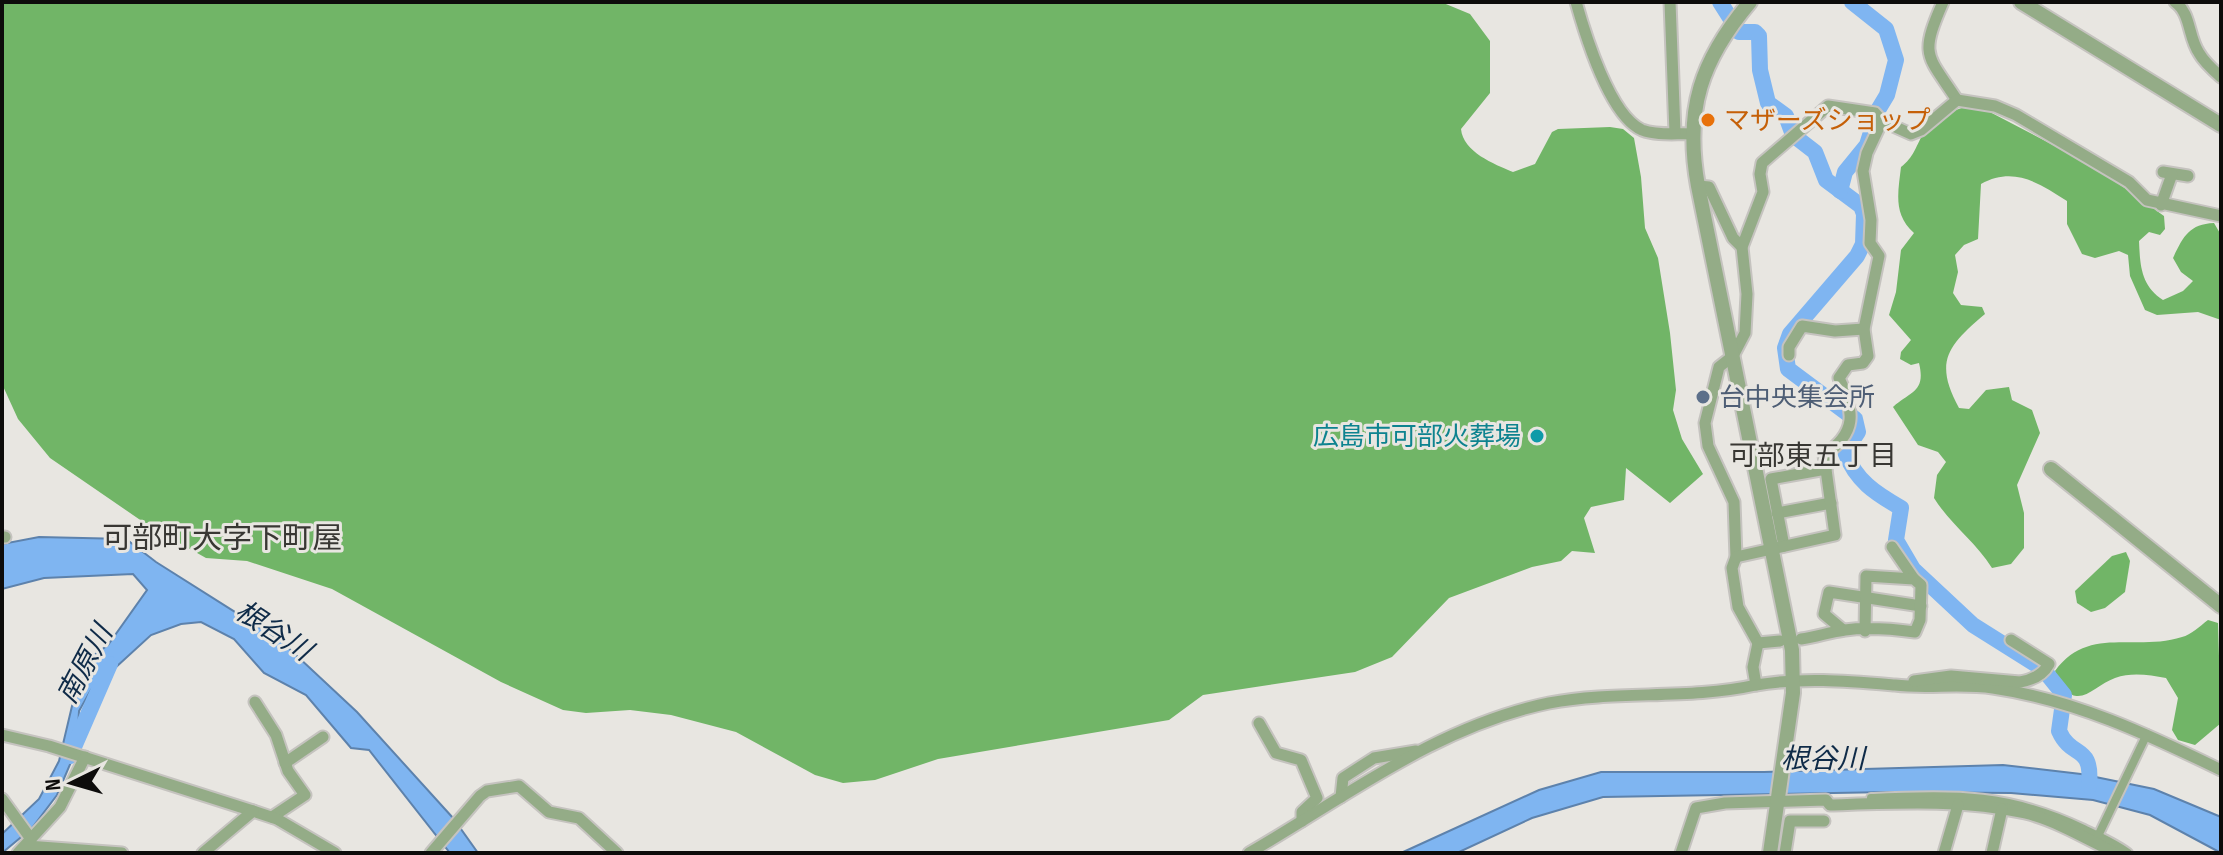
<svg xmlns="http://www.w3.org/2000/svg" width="2223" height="855" font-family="'Sofia Sans Condensed','Noto Sans JP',sans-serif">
  <rect width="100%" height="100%" fill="#e8e6e1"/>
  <g fill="#71b567">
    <path d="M2 2H1441L1470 14 1490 41V93L1461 129C1463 152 1494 164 1513 172L1535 164 1552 132 1558 129 1610 127 1623 129 1634 138 1641 177 1645 228 1658 258 1670 333 1676 390 1673 410 1682 439 1703 474 1670 503 1626 468 1624 500 1591 507 1584 518 1595 553 1572 551 1561 561 1532 567 1449 598 1392 657 1355 672 1203 695 1169 720 938 759 875 780 843 783 815 775 736 732 671 715 630 710 586 713 563 710 501 682 332 589 247 561 206 558 149 526 50 458 18 419 2 384Z"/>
    <path d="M1968 106 1986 110 2095 167 2164 216 2165 229 2160 235 2149 232 2139 241C2140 265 2141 286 2163 300L2183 291 2193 281 2181 272 2173 258C2183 237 2189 224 2214 223L2221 235V320L2198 312 2157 315 2145 310 2130 276 2128 255 2119 251 2095 258 2082 254 2067 224V201C2039 183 2014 166 1981 184L1978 239 1964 245 1955 255 1958 272 1953 293 1961 305 1982 307 1985 314C1947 346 1934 362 1959 408L1969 409 1986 390 2009 387 2012 400 2032 410 2040 433 2017 485 2024 513V548L2011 564 1992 568C1975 541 1951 525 1934 498L1937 475 1946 462 1938 452 1918 445 1893 407C1911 391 1926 392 1919 363L1911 365 1900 359 1901 352 1911 340 1889 315 1896 292 1901 250 1914 233C1893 214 1898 193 1901 167 1914 157 1915 148 1923 134 1933 118 1951 111 1968 106Z"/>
    <polygon points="2126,552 2130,561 2125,592 2105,608 2091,612 2077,603 2075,591 2112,556"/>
    <path d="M2208 620 2218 623 2221 723 2195 745 2178 740 2172 730 2178 698 2166 678C2149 675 2132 672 2115 678 2092 686 2074 718 2055 671 2088 625 2135 652 2182 637 2191 635 2200 626 2208 620Z"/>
  </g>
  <g fill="#7fb5f1" stroke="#5d82ac" stroke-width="2">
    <polygon points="39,537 126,539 156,562 281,641 357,712 453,818 478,853 450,853 369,750 351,748 306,695 264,673 234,639 201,622 181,624 151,635 91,690 79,711 77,748 57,795 32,828 2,853 2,834 39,799 59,761 72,706 90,658 108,645 147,590 133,574 44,578 2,589 2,544"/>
    <polygon points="2003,765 2081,774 2154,789 2221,817 2221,853 2150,815 2093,800 2011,793 1889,792 1603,797 1532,818 1457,853 1401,853 1539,790 1601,772 1764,772"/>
  </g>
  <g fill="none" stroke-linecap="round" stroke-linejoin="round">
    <g stroke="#7fb5f1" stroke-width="16">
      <path d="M1720 2 1739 32H1755L1759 36 1760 70 1768 103 1786 116 1793 135 1815 152 1826 180 1861 206 1864 214 1863 244 1857 256 1790 334 1785 348 1788 369 1855 419 1858 432 1845 452C1856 481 1875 493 1901 508L1896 540 1913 569 1973 625 2043 669 2064 695 2059 731C2072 760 2093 743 2089 786"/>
      <polyline points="1840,191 1845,172 1867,145 1878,110 1887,95 1896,60 1886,29 1852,2"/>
      <polyline points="70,756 110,664"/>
    </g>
    <g stroke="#c5c3bf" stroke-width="12">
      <g id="pedestrian">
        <path d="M1871 798C1955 795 2006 792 2084 829 2098 836 2115 843 2128 853"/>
        <polyline points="2098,836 2147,734"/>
      </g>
    </g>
    <g stroke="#c5c3bf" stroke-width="15">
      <g id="minor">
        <path d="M1576 2C1585 34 1610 116 1642 130 1657 136 1677 133 1693 134"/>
        <polyline points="1670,2 1675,133"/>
        <path d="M1943 2C1919 57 1927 54 1957 100"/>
        <path d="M2175 2C2191 13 2188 37 2199 53 2204 62 2213 70 2221 77"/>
        <polyline points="2163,172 2188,176"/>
        <polyline points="1698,186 1709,187 1733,238 1742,247"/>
        <polyline points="2161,205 2172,174"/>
        <path d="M2221 216 2147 200 2129 182 2016 115 1995 106 1957 100 1921 130 1911 134 1882 121 1875 113 1828 106 1762 163 1760 174 1763 192 1742 247 1747 294 1745 333 1733 356 1719 367 1705 423 1708 446 1734 502 1736 557 1732 568 1738 607 1758 643 1753 667 1756 685C1803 677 1847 681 1895 685 1927 689 1960 683 1993 688 2075 700 2147 734 2221 770"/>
        <polyline points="1789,355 1789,347 1802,326 1835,331 1864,329"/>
        <polyline points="1777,513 1831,503"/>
        <polyline points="2,537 5,537"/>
        <polyline points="1784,546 1771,479 1826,469"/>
        <polyline points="1892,547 1914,579"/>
        <path d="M1736 557 1835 535 1824 455C1857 433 1855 412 1839 378L1848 365 1863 363 1868 356 1864 329 1879 256 1870 243 1871 220 1863 171 1867 153 1882 121"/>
        <polyline points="1843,630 1824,614 1829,592 1921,606"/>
        <path d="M1801 639C1816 637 1830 632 1845 630 1867 627 1892 629 1915 632L1920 620 1921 585 1914 579 1866 576 1865 631"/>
        <polyline points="1758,643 1780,641"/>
        <path d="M1914 681 1951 676 2020 682C2032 680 2043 675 2049 664L2011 640"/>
        <polyline points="255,702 276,735 288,771 305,795 272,817"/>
        <polyline points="1259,723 1276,753 1301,760 1317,798 1302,812 1302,821"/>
        <polyline points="2,735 49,746 253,811 277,819 335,853"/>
        <polyline points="285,763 323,737"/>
        <polyline points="1341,797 1343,778 1374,758 1416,751"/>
        <polyline points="2,799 31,839"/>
        <polyline points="27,846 122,853"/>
        <polyline points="18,853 60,807 85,757"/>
        <polyline points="203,853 253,811"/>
        <polyline points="431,853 480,796 487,791 519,786 549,812 579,818 617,853"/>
        <path d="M1249 853C1346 797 1437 726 1549 703 1617 690 1688 700 1756 685"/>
        <path d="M1681 853 1696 808 1725 803 1826 800 1830 805C1893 803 1963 799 2025 813 2055 820 2087 839 2115 853"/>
        <polyline points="1785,853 1790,821 1824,821"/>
        <polyline points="1944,853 1958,805"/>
        <polyline points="1992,853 2002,809"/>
      </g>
    </g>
    <g stroke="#c5c3bf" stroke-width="18">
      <g id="tertiary">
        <path d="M1750 2C1701 60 1684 110 1698 186L1792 650 1793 693 1770 853"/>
        <polyline points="2021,2 2221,125"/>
        <polyline points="2051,469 2221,606"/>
      </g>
    </g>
    <use href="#pedestrian" stroke="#94ac87" stroke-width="8"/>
    <use href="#minor" stroke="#94ac87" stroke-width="11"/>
    <use href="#tertiary" stroke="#94ac87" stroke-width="14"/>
  </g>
  <circle fill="#e8710a" stroke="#e8e6e1" stroke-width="3" cx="1708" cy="120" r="8"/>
  <circle fill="#5c6f8a" stroke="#e8e6e1" stroke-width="3" cx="1703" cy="397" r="8"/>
  <circle fill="#0f9aa8" stroke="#e8e6e1" stroke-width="3" cx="1537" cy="436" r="8"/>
  <g text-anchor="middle" stroke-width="6" stroke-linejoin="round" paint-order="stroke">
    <g font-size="26" fill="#c56008" stroke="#e8e6e1" text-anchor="start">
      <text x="1724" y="129">マザーズショップ</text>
    </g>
    <g font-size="26" fill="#4e5e75" stroke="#e8e6e1" text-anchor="start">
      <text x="1719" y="406">台中央集会所</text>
    </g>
    <g font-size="26" fill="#0d838f" stroke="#e8e6e1" text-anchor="end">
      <text x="1521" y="445">広島市可部火葬場</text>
    </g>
    <g font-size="28" fill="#383733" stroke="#e8e6e1">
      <text x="1813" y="465">可部東五丁目</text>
    </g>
    <g font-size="28" font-style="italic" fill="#0f2b48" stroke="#e8e6e1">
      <text transform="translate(274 630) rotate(33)" y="10">根谷川</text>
      <text transform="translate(84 664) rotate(-62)" y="10">南原川</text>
      <text x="1823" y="768">根谷川</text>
    </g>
    <g font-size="30" fill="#383733" stroke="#e8e6e1">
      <text x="222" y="548">可部町大字下町屋</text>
    </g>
  </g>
  <rect width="2223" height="855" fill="none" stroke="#0d0c0b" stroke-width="8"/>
  <g transform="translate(72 783) rotate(265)" stroke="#e8e6e1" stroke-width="6" paint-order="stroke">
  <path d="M0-6L14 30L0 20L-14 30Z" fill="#0d0c0b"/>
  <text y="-12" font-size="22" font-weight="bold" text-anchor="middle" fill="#0d0c0b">N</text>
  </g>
</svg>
